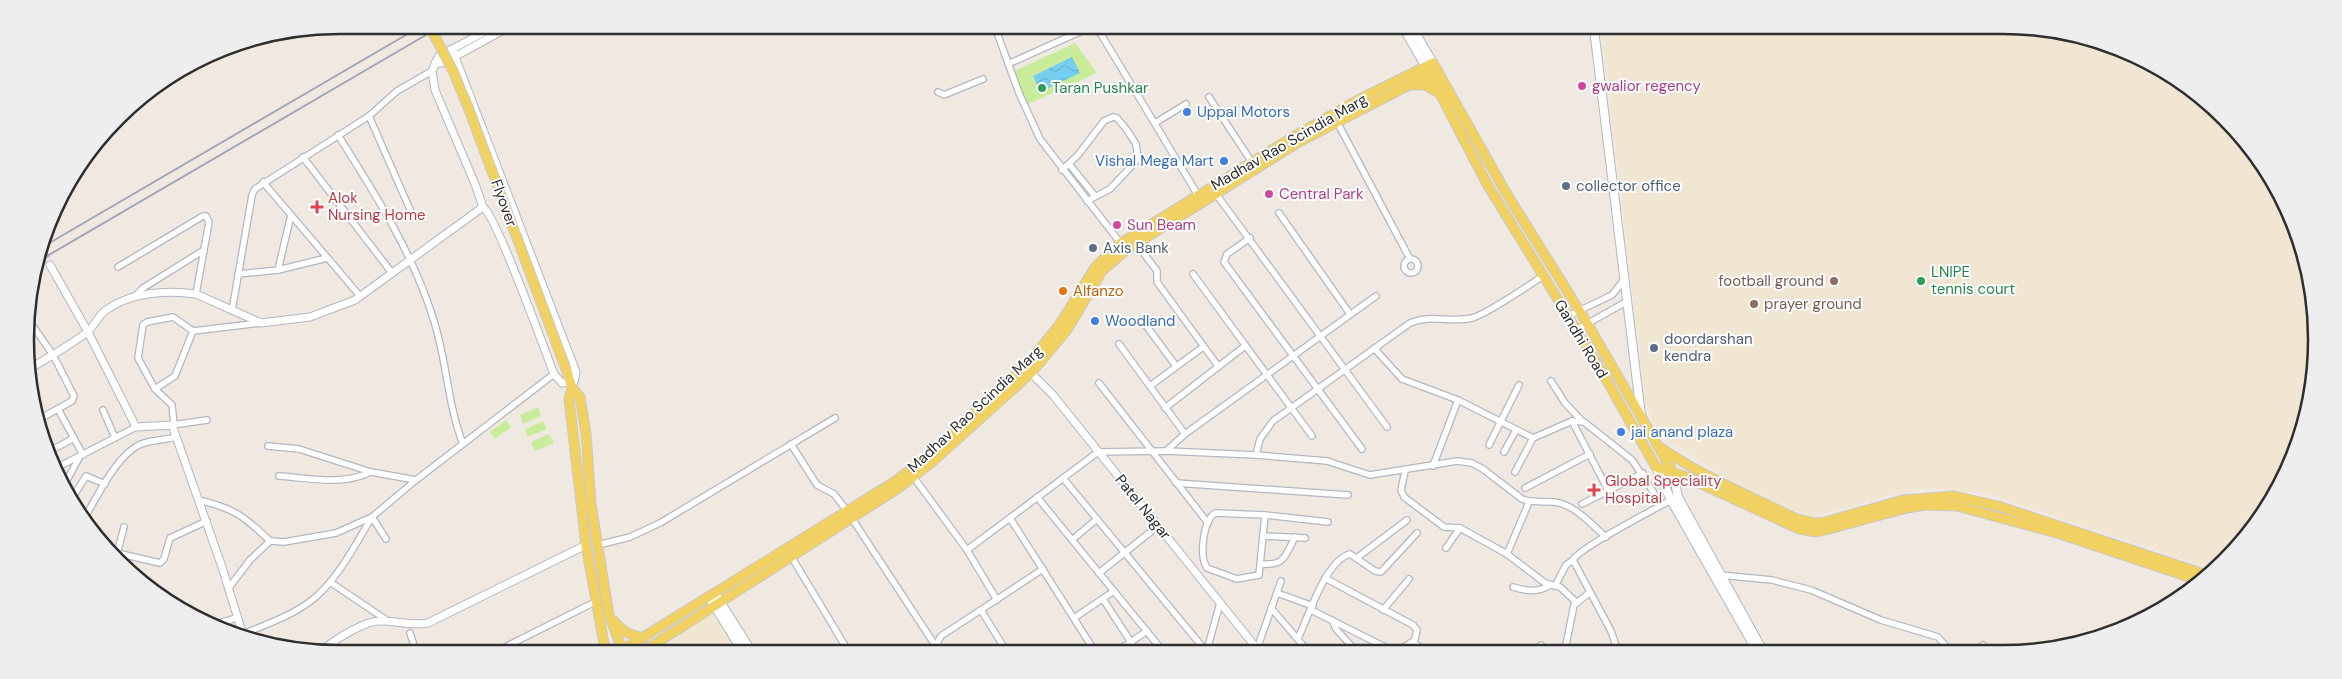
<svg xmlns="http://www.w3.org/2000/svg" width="2342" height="679" font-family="'DM Sans',sans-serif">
  <defs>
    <pattern id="water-waves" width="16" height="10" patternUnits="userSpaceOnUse" patternTransform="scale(1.25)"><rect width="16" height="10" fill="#75cff0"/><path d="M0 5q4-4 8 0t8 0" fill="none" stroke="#66b2ce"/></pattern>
  </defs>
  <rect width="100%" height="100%" fill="#efe9e1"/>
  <g fill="#f0e6d1">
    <polygon points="1602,29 2064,31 2177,78 2264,165 2311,278 2311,401 2275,496 2215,570 1986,493 1918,488 1811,517 1748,492 1659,434 1646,403"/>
    <polygon points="712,612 734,649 660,649"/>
  </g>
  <g fill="#c9ec9a">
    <polygon points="1075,43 1097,73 1028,104 1012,72"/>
    <polygon points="538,407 541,416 523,424 520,415"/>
    <polygon points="506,420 511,427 495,439 490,432"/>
    <polygon points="543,421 547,429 528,437 525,429"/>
    <polygon points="549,434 554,443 535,451 531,442"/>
  </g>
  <polygon fill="url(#water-waves)" points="1072,57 1080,73 1040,92 1033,76"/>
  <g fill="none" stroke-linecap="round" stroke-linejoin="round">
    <polyline stroke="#c8c4bd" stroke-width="7" stroke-dasharray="7 3.5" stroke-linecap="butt" points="44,252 50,265"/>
    <g stroke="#b4b7c1" stroke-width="8">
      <g id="minor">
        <polyline points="995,27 1019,93 1040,139 1122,245"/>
        <polyline points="1008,64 1084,30 1094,28 1099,31 1199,197"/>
        <polyline points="938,92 944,95 983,79"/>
        <polyline points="1209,97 1253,164"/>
        <polyline points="369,116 412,214"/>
        <polyline points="1336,120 1410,259"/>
        <polyline points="1155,123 1186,104"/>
        <path d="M338 135C374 192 413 253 433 318 447 360 447 403 463 444"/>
        <polyline points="303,157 392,273"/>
        <polyline points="1069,164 1095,196"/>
        <polyline points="1062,170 1078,155 1104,121 1113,117 1117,118 1127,130 1136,144 1138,159 1110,189 1087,201"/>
        <polyline points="263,182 360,296"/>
        <polyline points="1216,194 1387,427"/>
        <polyline points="1279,213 1350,314"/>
        <polyline points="1250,238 1227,254 1224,262 1362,449"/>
        <polyline points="1136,243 1157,271 1157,282 1218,366"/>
        <circle cx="1411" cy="266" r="7"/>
        <polyline points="118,267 203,216 206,216 209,222 196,294"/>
        <polyline points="278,270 291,215"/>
        <polyline points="238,274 278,270 327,258"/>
        <polyline points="1193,274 1312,436"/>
        <polyline points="134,297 143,288 204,250"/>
        <polyline points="232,311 252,195 255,189 369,116 397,91 432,71"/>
        <polyline points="1568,316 1612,295 1623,281"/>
        <polyline points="1142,320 1176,366"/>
        <polyline points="26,326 33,326 53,355 74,396 72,401 36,421"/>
        <polyline points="1576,330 1626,302"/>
        <polyline points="1119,344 1185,434"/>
        <polyline points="1374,348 1402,379 1458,400 1533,438 1572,421 1584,422 1632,460 1662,505"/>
        <polyline points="1551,381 1565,403 1582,421"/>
        <polyline points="1099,383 1208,523"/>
        <polyline points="1150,386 1203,347"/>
        <polyline points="155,389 175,376 193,331"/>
        <polyline points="1165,408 1245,346"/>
        <polyline points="58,409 83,455"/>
        <polyline points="103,410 115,438"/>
        <polyline points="1572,421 1608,490"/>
        <polyline points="172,425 207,420"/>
        <polyline points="174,425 172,405 155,389 138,358 143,325 147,322 173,317 193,331 261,323"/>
        <polyline points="791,444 817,485 834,494 847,511 935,645"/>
        <polyline points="1489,445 1519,385"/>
        <polyline points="268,446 299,449 371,472 416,480"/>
        <polyline points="50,451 74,438"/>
        <polyline points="1166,451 1185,434 1376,296"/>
        <polyline points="1504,452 1516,430"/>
        <path d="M1256 455 1260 439 1273 421 1410 323C1430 314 1452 323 1472 318 1489 313 1526 287 1543 276"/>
        <polyline points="1433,466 1458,400"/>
        <polyline points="58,467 136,427"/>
        <polyline points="1405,471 1401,490 1404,497 1444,527 1460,528 1507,554 1545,583 1560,587 1576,602"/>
        <polyline points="1515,472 1533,438"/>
        <polyline points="912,475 967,550 997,600"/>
        <path d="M279 476C307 478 344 486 370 472"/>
        <polyline points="1063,478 1205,650"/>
        <polyline points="66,482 79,458"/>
        <polyline points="1176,483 1348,495"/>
        <polyline points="1525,488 1590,454"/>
        <polyline points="73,497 86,476 105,484"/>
        <polyline points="1037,497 1162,650"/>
        <path d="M199 500C235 509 244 516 270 541L250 560 228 589"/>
        <polyline points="1582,504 1643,473"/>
        <path d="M1265 515 1259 575 1237 579 1207 568C1199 556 1203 521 1215 513L1265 515 1328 522"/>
        <polyline points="1010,518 1094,650"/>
        <path d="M84 519C97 497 117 454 141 444 152 440 165 440 176 437"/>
        <polyline points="1263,536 1305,538"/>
        <polyline points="1072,540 1097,519"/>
        <polyline points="270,541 284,542 336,533 372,517 416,480 554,374"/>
        <polyline points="598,545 630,537 660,523 835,418"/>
        <polyline points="1446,548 1460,528"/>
        <path d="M967 550 1098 452 1166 451 1256 455 1327 461 1370 475 1457 461 1472 463 1483 469 1522 499C1533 503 1543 501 1554 502 1574 504 1591 524 1606 537"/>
        <polyline points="117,553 160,563 164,559 170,538 207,521"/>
        <polyline points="117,554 124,527"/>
        <polyline points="1507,554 1529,502"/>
        <polyline points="791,556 847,649"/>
        <polyline points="1358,557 1407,520"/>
        <path d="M1261 564C1285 566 1285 556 1295 537"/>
        <polyline points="1099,573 1158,526"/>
        <polyline points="1720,575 1772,580 1811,590 1881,620 1938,637 1950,651"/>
        <polyline points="1325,578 1413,625 1417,630 1414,643 1425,650"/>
        <polyline points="330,582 388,621"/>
        <polyline points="1555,586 1566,565 1573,560"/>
        <path d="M1513 587C1526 591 1538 593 1550 585"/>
        <polyline points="1277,593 1313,606"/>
        <polyline points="1103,599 1136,650"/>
        <polyline points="1271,608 1307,650"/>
        <polyline points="981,610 1005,649"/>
        <polyline points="1311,610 1391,650"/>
        <polyline points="1383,610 1409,579"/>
        <polyline points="1074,618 1114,591"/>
        <polyline points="1332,620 1336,629 1355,650"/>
        <polyline points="216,624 236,618"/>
        <polyline points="410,633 415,648"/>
        <path d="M243 634C270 623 303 612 323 590 343 569 357 542 372 517L386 539"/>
        <path d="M1298 638C1309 616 1325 561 1350 554L1375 571 1381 572 1417 533"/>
        <polyline points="503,648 597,601"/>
        <polyline points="934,649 941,636 1043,569"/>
        <polyline points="1257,649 1281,581"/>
        <polyline points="1119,650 1147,631"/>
        <polyline points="1207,650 1220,603"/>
        <polyline points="1400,650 1413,641"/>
        <polyline points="1541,650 1541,645"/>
        <polyline points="1565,650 1574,605 1589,593"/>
        <path d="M1618 651 1611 631 1573 560C1579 548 1655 509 1671 500"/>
        <polyline points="1974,651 1983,645"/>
      </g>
    </g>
    <g stroke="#b4b7c1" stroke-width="9">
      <g id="tertiary">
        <polyline points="435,63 443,63 511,26"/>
        <polyline points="483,207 475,184 435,90 432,71 439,56 496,26"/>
        <polyline points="50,265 88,332 136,427 172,425 222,567 243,635"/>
        <path d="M31 368C49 357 69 346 86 333 94 327 98 316 106 310 131 292 167 290 196 294L261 323 310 317 355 300 483 207C496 215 545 351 554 374L562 383 574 382 576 372 452 49"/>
        <polyline points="1028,370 1053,395 1258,650"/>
        <path d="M325 648C336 639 366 620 381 621 397 621 411 626 428 623L586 545"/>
      </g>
    </g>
    <g stroke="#b4b7c1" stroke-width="10">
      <g id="secondary">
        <polyline points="1404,29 1426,67"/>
        <polyline points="1413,29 1433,63"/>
        <polyline points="1594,29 1641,415"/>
        <polyline points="1656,467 1671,500 1757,651"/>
        <polyline points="1673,472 1678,497 1763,651"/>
        <polyline points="715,594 750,649"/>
        <polyline points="709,597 741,649"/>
      </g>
    </g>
    <g stroke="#c9c9c9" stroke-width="11">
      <g id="primary">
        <polyline points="1426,67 1487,184 1598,365 1656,467 1684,476 1799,529 1816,532 1825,530 1907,508 1925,505 1957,506 2057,533 2201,581"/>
        <polyline points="1412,85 1425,85 1439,93"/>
        <polyline points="566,369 572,388 580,397 586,434 591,504 609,615 622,649"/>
        <polyline points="572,388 569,399 586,545 605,649"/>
        <path d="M1661 448C1704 477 1751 497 1797 519L1815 523 1825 522 1903 500 1954 496 1998 506 2210 576"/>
        <path d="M614 621C623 632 630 635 644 638"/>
        <polyline points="624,649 894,482 924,459 1025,367 1060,324 1096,266 1121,243 1293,137 1358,100 1433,63 1505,191 1587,323 1673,472"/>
        <polyline points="647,649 900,487 931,463 1031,373 1067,330 1102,271 1126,250 1297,143 1434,72"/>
      </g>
    </g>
    <use href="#minor" stroke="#fff" stroke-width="5.5"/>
    <use href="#tertiary" stroke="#fff" stroke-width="7"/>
    <use href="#secondary" stroke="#fff" stroke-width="8"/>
    <use href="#primary" stroke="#f2d163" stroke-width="9"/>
    <g stroke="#a3a6b8" stroke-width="2">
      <polyline points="46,245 423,25"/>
      <polyline points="42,259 443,25"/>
    </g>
    <g stroke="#c9c9c9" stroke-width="11" stroke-linecap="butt">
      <polyline id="primary-bridge" points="429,25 453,71 468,107 566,369"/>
    </g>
    <use href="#primary-bridge" stroke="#f2d163" stroke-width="9"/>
  </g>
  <g fill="#d1479c" stroke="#fff" stroke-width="2">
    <circle cx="1582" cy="86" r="5"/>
    <circle cx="1269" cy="194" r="5"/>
    <circle cx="1117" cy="225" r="5"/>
  </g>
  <g fill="#2e9e5b" stroke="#fff" stroke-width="2">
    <circle cx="1042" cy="88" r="5"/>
    <circle cx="1921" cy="281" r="5"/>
  </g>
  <g fill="#3f7fe0" stroke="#fff" stroke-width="2">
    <circle cx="1187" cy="112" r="5"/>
    <circle cx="1224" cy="161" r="5"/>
    <circle cx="1095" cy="321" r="5"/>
    <circle cx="1621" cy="432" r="5"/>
  </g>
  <g fill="#5c6f8a" stroke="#fff" stroke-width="2">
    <circle cx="1566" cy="186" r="5"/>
    <circle cx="1093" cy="248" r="5"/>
    <circle cx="1654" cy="348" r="5"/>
  </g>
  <g fill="#e0444e" stroke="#fff" stroke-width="2">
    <path d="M314.5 199.5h5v5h5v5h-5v5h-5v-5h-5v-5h5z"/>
    <path d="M1591.5 482.5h5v5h5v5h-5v5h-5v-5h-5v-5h5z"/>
  </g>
  <g fill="#8d6e63" stroke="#fff" stroke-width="2">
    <circle cx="1834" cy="281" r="5"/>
    <circle cx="1754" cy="304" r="5"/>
  </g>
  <circle fill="#e8710a" stroke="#fff" stroke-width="2" cx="1063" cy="291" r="5"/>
  <g text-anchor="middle" stroke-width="4" stroke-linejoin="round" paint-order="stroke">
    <g font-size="15" fill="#b23c85" stroke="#fff" text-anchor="start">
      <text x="1592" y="91">gwalior regency</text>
      <text x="1279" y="199">Central Park</text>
      <text x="1127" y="230">Sun Beam</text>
    </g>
    <g font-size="15" fill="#27864d" stroke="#fff" text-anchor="start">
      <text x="1052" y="93">Taran Pushkar</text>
      <text x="1931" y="277">LNIPE<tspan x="1931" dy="17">tennis court</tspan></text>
    </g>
    <g font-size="15" fill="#366cbe" stroke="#fff" text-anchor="start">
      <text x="1197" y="117">Uppal Motors</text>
      <text x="1214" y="166" text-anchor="end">Vishal Mega Mart</text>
      <text x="1105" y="326">Woodland</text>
      <text x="1631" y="437">jai anand plaza</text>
    </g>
    <g font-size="15" fill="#2e2e2e" stroke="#fff">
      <text transform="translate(1289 142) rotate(-30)" y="5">Madhav Rao Scindia Marg</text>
      <text transform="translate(504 203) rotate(70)" y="5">Flyover</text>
      <text transform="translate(1581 339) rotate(59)" y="5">Gandhi Road</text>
      <text transform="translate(975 409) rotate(-43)" y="5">Madhav Rao Scindia Marg</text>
      <text transform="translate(1143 507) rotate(51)" y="5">Patel Nagar</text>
    </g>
    <g font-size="15" fill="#4e5e75" stroke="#fff" text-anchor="start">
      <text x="1576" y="191">collector office</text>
      <text x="1103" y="253">Axis Bank</text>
      <text x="1664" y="344">doordarshan<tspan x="1664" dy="17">kendra</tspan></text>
    </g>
    <g font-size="15" fill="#be3a42" stroke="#fff" text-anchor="start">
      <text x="328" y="203">Alok<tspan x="328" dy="17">Nursing Home</tspan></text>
      <text x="1605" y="486">Global Speciality<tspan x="1605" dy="17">Hospital</tspan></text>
    </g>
    <g font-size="15" fill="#785e54" stroke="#fff" text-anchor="end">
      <text x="1824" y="286">football ground</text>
      <text x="1764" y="309" text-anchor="start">prayer ground</text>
    </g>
    <g font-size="15" fill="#c56008" stroke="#fff" text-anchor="start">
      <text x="1073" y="296">Alfanzo</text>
    </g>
  </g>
  <path d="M0 0H2342V679H0ZM339 34H2003A305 305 0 0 1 2308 339V340A305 305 0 0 1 2003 645H339A305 305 0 0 1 34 340V339A305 305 0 0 1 339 34Z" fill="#eee" fill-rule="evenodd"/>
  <path fill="none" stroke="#2e2e2e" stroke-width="2.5" d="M339 34H2003A305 305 0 0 1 2308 339V340A305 305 0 0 1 2003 645H339A305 305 0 0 1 34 340V339A305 305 0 0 1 339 34Z"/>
</svg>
